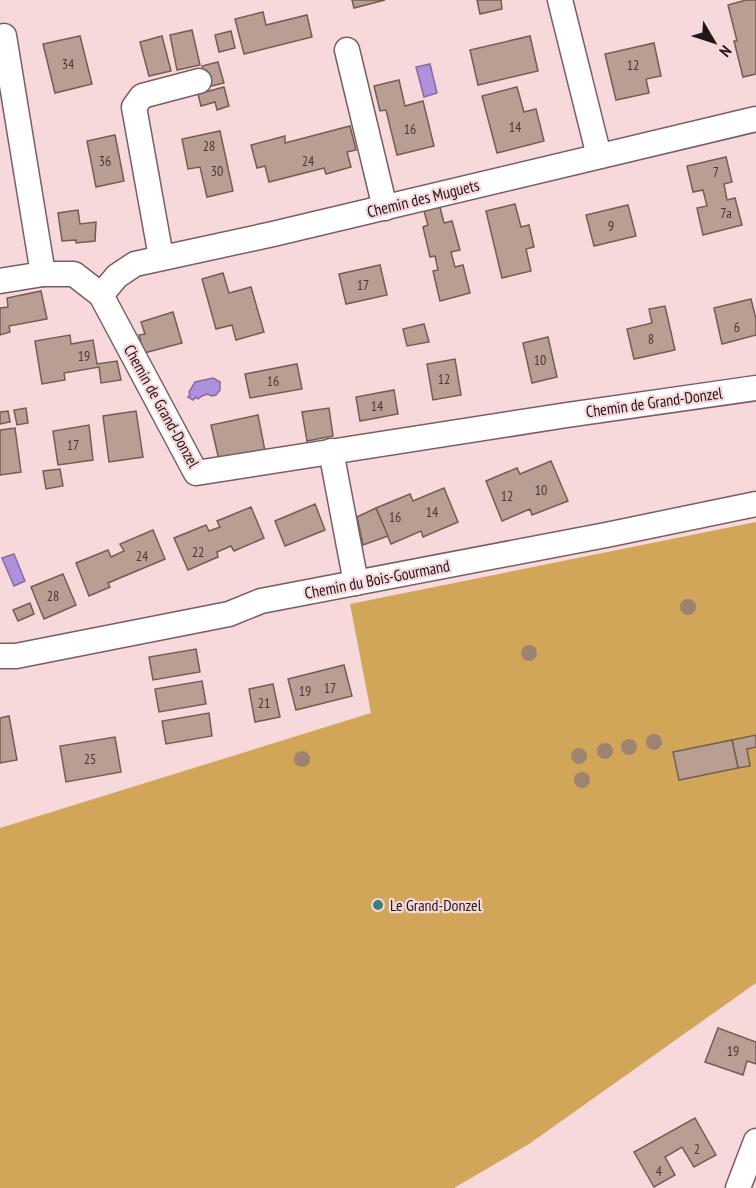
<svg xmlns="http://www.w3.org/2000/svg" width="756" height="1188" font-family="'PT Sans Narrow',sans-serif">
  <rect width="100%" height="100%" fill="#f7d8db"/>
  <polygon fill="#d1a659" points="756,522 756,983 529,1144 454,1188 0,1188 0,828 371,713 350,604"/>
  <g fill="#af90dc" stroke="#856ca1" stroke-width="1.5">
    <polygon points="430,64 437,93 424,97 416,67"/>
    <polygon points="213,378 220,382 220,390 216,395 211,396 208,394 202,396 198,399 196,397 193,400 188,397 190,394 189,392 195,382"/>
    <polygon points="14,554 25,581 14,586 2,558"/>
  </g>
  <g fill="#b89e93" stroke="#745d53" stroke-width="1.5">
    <polygon points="352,0 385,0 354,8"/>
    <polygon points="477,0 501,0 502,9 480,14"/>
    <polygon points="746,0 756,0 756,74 743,77 734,41 737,41 728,5"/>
    <polygon points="263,12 266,25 307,15 312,37 244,54 235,19"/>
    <polygon points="192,30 200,65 177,70 170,35"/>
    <polygon points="231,31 235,48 219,52 215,35"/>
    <polygon points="80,36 92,84 55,93 43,44"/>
    <polygon points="162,36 171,71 149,76 140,42"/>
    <polygon points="530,36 538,71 478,85 470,50"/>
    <polygon points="654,43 661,76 646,79 649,93 616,100 605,54"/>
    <polygon points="218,62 224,83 207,87 202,66"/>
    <polygon points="399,80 405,106 423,101 434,146 397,155 386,110 380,111 374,86"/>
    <polygon points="224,87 229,106 217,110 215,102 201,106 198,94"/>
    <polygon points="517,87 524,112 536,109 544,141 497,153 482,96"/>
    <polygon points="350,126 356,150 347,152 351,167 326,174 324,168 269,182 265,166 257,168 251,145 285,136 285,143"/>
    <polygon points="220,131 233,191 207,197 200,167 188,169 182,139"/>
    <polygon points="115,135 124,181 96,187 87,141"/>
    <polygon points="726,157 732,182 724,184 727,200 735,198 742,225 703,235 697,208 707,206 703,190 693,192 687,166"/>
    <polygon points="515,204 521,227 529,225 534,247 526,249 531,271 502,278 486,211"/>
    <polygon points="628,205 636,236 594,246 586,215"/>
    <polygon points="440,207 444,223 452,221 460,250 451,252 455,267 463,265 470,293 440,301 433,271 438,270 435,256 430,257 423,227 428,225 424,211"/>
    <polygon points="78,210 80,224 96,222 95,241 76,243 76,240 62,241 58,213"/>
    <polygon points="380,265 387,295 346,304 339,274"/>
    <polygon points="223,273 229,293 251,287 264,332 236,340 232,325 216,329 202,279"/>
    <polygon points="41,291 47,319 9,326 10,332 0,335 0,308 8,307 7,298"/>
    <polygon points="751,299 756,319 756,335 722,344 714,308"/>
    <polygon points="665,306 675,350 634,359 627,329 652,323 649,309"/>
    <polygon points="173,312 182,343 144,353 139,335 145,334 141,322"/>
    <polygon points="424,324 429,342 407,346 403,329"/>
    <polygon points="70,335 71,344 93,340 97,364 117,361 121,380 101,383 99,367 64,373 65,380 42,384 35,341"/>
    <polygon points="548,337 557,377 532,383 523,343"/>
    <polygon points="455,359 461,395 433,400 427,364"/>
    <polygon points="297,364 302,389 250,398 245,374"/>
    <polygon points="394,390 398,414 360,421 356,397"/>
    <polygon points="26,408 28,423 17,425 14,410"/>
    <polygon points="329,408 333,436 307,441 302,412"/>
    <polygon points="8,411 10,422 0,424 0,412"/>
    <polygon points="136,411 143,457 109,462 103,416"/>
    <polygon points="258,415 265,451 219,460 211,425"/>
    <polygon points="89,425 93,460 58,465 53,431"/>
    <polygon points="15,428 21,472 0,475 0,430"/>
    <polygon points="551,461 568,501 532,515 530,509 502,521 486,481 517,468 520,474"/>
    <polygon points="60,469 63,486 46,489 43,471"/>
    <polygon points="444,488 458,522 423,537 421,531 391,544 376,508 410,494 413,501"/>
    <polygon points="315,504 325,530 285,546 275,521"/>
    <polygon points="251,507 264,538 234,551 231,546 217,552 218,557 188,570 174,538 206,525 209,531 220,527 217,521"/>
    <polygon points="376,508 388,536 363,545 357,517"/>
    <polygon points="153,530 165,559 108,583 110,587 89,596 76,563 108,550 111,557 124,551 120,544"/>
    <polygon points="63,574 76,605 44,619 31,587"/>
    <polygon points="30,603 34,614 18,621 13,610"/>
    <polygon points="196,649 200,672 153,680 149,657"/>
    <polygon points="344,665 352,696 296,710 288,679"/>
    <polygon points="202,681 206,704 159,712 155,689"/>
    <polygon points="273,684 280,717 255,722 249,689"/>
    <polygon points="209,713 212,736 166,744 162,721"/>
    <polygon points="9,716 17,760 0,763 0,718"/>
    <polygon points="756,735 756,747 747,749 750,766 738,768 732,740"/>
    <polygon points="115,737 121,772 66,782 60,746"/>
    <polygon points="732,740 738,768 679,780 673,752"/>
    <polygon points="718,1028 756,1042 756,1064 747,1061 743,1075 705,1062"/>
    <polygon points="695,1118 716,1155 694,1167 682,1147 665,1157 675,1175 654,1187 634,1152"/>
  </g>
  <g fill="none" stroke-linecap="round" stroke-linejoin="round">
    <g stroke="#795e61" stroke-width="27">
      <g id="minor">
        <polyline points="560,0 599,156"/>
        <polyline points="4,36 43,274"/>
        <polyline points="347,50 385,208"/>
        <polyline points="161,257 134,107 142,96 199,81"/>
        <polyline points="0,281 43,274 74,274 101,295 196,473 567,415 756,388"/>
        <polyline points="101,295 117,276 135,264 273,234 756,119"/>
        <polyline points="331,451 356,583"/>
        <polyline points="0,656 16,656 229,614 261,601 606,535 756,504"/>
        <polyline points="738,1188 756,1141"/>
      </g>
    </g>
    <use href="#minor" stroke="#fff" stroke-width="24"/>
  </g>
  <g fill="#9d8472">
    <circle cx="688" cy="607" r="8"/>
    <circle cx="529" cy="653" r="8"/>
    <circle cx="654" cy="742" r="8"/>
    <circle cx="629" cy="747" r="8"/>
    <circle cx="605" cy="751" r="8"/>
    <circle cx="579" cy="756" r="8"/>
    <circle cx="302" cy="759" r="8"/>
    <circle cx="582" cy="780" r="8"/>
  </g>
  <circle fill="#3b8178" stroke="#f7d8db" stroke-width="2" cx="378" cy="905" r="6"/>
  <g text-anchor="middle" stroke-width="4.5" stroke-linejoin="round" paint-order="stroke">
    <g font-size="14" fill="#483937">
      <text x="68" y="69">34</text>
      <text x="633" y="70">12</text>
      <text x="515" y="132">14</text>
      <text x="410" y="134">16</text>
      <text x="209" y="151">28</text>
      <text x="105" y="166">36</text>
      <text x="308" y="166">24</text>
      <text x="217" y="176">30</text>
      <text x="716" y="177">7</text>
      <text x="726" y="218">7a</text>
      <text x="611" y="231">9</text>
      <text x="363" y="290">17</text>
      <text x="737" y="332">6</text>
      <text x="651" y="344">8</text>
      <text x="84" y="361">19</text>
      <text x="540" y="365">10</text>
      <text x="444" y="384">12</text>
      <text x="273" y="386">16</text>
      <text x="377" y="411">14</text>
      <text x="73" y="450">17</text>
      <text x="541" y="495">10</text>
      <text x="507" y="501">12</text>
      <text x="432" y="517">14</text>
      <text x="395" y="522">16</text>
      <text x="198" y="557">22</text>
      <text x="142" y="561">24</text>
      <text x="53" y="601">28</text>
      <text x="330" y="693">17</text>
      <text x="305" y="696">19</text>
      <text x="264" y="708">21</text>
      <text x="90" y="764">25</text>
      <text x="733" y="1056">19</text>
      <text x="697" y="1154">2</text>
      <text x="659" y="1176">4</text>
    </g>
    <g font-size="16" fill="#221718" stroke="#f7d8db">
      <text transform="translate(423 198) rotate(-14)" y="6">Chemin des Muguets</text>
      <text transform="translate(654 402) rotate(-8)" y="6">Chemin de Grand-Donzel</text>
      <text transform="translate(162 406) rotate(61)" y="6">Chemin de Grand-Donzel</text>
      <text transform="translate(377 579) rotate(-11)" y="6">Chemin du Bois-Gourmand</text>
    </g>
    <g font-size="16" fill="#221718" stroke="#f7d8db" text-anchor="start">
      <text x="390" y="911">Le Grand-Donzel</text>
    </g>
  </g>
  <g transform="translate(714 42) rotate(129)" stroke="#f7d8db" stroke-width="4.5" paint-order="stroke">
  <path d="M0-4.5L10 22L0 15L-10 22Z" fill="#221718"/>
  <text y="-9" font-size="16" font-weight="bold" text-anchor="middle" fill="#221718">N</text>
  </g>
</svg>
